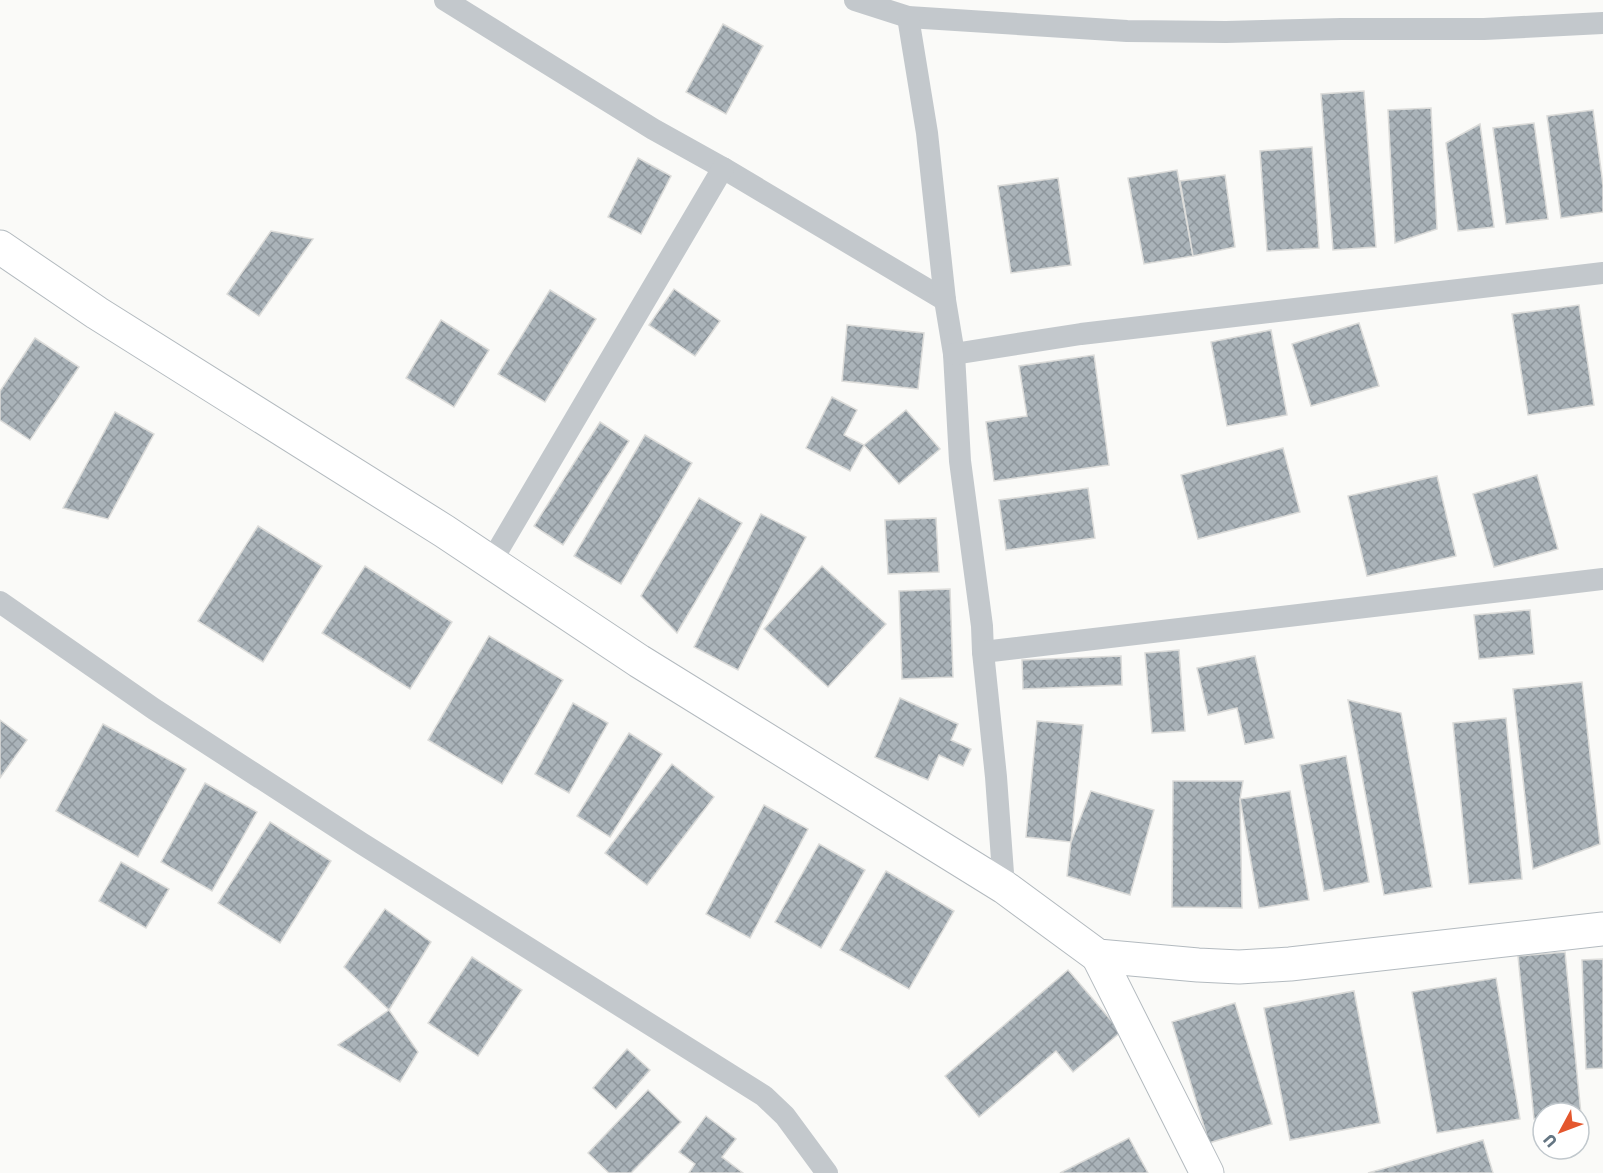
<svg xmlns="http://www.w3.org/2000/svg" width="1603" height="1173" font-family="Jost,sans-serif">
  <defs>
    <pattern id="building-cross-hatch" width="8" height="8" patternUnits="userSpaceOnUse" patternTransform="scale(1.5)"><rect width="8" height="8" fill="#aab3b9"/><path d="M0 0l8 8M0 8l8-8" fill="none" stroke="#8e969c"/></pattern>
  </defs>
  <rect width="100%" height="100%" fill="#fafaf8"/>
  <g fill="url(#building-cross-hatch)" stroke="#dcdcda" stroke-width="1.5">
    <polygon points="723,24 763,46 726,114 686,92"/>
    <polygon points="1364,91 1376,247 1333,250 1321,94"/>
    <polygon points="1431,108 1437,229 1395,243 1388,110"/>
    <polygon points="1593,110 1603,185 1603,212 1561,218 1547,116"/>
    <polygon points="1534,123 1548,219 1506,224 1493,128"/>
    <polygon points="1480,124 1494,227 1458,231 1446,143"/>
    <polygon points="1312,147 1319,248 1267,251 1260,151"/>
    <polygon points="638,158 671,176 641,234 608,217"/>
    <polygon points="1177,170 1193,256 1144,264 1128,178"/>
    <polygon points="1225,175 1235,247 1193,256 1180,181"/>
    <polygon points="1058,178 1071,265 1011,273 998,186"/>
    <polygon points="271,231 313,239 259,316 227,294"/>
    <polygon points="674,289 720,321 695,356 649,325"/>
    <polygon points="550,290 596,319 545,402 498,374"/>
    <polygon points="1579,305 1594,405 1528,415 1512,314"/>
    <polygon points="441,320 489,350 454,407 406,378"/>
    <polygon points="1359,323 1379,386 1311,406 1292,344"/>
    <polygon points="847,325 924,333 918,389 842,381"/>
    <polygon points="1271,330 1287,415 1227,426 1211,342"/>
    <polygon points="35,338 79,367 30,440 0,420 0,391"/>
    <polygon points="1094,355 1109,465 994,481 986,422 1027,416 1019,366"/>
    <polygon points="832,397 857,410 844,435 864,445 850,471 806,448"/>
    <polygon points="906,410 940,449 899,484 864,445"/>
    <polygon points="115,412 154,434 108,519 63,508"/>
    <polygon points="600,422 629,441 563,545 534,526"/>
    <polygon points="645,435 692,463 621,584 574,556"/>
    <polygon points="1283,448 1300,512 1198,539 1181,475"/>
    <polygon points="1537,475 1558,549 1494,567 1473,494"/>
    <polygon points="1437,476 1456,556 1367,576 1348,496"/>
    <polygon points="1088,488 1095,538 1006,550 999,500"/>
    <polygon points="699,498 742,523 677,633 641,596"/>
    <polygon points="761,514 806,537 738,670 694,647"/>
    <polygon points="936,518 939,572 888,574 885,520"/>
    <polygon points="258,526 322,566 263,662 198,621"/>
    <polygon points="365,566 452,622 410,689 322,633"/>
    <polygon points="822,566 886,624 828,687 764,629"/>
    <polygon points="950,589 953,677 902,679 899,591"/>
    <polygon points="1530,610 1534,654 1479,659 1474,615"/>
    <polygon points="489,636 563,680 502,784 428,740"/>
    <polygon points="1179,650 1185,731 1152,733 1145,653"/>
    <polygon points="1121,656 1122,685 1023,689 1022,660"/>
    <polygon points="1255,656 1274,738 1245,744 1237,708 1208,715 1197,668"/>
    <polygon points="1582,682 1600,844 1533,869 1513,689"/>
    <polygon points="900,698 958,724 951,740 971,749 963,766 939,755 928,780 875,757"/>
    <polygon points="1348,700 1401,713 1432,887 1384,895"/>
    <polygon points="573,703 608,723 569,793 535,774"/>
    <polygon points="1506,718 1522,879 1469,884 1453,723"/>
    <polygon points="0,720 27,740 0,778"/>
    <polygon points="1037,721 1083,725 1071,842 1026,837"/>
    <polygon points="103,724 186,769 138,857 56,811"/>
    <polygon points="629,733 662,754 610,837 577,816"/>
    <polygon points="1346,756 1369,882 1324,891 1300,765"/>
    <polygon points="672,764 714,797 647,885 605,853"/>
    <polygon points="1173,781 1243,781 1240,799 1242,908 1172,907"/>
    <polygon points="205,783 257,812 212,891 161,862"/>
    <polygon points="1091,791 1154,810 1130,895 1067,876 1071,842"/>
    <polygon points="1290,791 1309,900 1259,908 1240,799"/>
    <polygon points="764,805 808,829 750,938 706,914"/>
    <polygon points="270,822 331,861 280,943 218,903"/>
    <polygon points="819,844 865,870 821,948 775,922"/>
    <polygon points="121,862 169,889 146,928 99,901"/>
    <polygon points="886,871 954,911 909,989 840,950"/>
    <polygon points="385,909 431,942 389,1010 344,967"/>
    <polygon points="1565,952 1581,1114 1579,1114 1579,1113 1543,1113 1543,1118 1534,1119 1518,956"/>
    <polygon points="472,957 522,990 478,1056 428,1023"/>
    <polygon points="1603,959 1603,1068 1586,1069 1582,960"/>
    <polygon points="1068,970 1121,1032 1073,1072 1056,1051 979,1117 945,1076"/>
    <polygon points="1496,978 1520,1119 1437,1133 1412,992"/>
    <polygon points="1354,991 1380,1123 1290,1140 1264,1008"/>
    <polygon points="1235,1003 1272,1124 1209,1143 1172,1022"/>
    <polygon points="389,1010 418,1052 400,1082 338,1045"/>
    <polygon points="627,1049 650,1070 616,1109 593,1088"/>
    <polygon points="648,1090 681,1122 631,1173 609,1173 588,1153"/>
    <polygon points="706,1116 736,1139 722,1157 743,1173 689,1173 695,1164 679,1152"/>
    <polygon points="1129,1138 1148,1173 1060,1173"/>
    <polygon points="1483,1140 1493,1173 1368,1173"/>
  </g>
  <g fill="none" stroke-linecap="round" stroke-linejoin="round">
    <g stroke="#b3babf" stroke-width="35">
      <g id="secondary">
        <polyline points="0,247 97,313 444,531 639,661 1004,887 1098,956 1198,965 1239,967 1290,964 1603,929"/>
        <polyline points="1098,956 1207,1173"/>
      </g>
    </g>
    <g stroke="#c3c8cc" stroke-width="22">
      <polyline points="445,0 653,129 723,168 945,300"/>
      <polyline points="855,0 908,17 1127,31 1226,32 1341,29 1484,29 1603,23"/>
      <polyline points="908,17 927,133 945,300 954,354 960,461 982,626 983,652 996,777 1004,887"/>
      <polyline points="954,354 1081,334 1603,273"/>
      <polyline points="491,562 723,168"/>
      <polyline points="0,602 154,709 361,843 764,1096 785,1116 827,1173"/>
      <polyline points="983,652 1603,579"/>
    </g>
    <use href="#secondary" stroke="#fff" stroke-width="33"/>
  </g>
  <g transform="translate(1561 1131) rotate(229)"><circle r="28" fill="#ffffff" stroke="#c1c8cd" stroke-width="1.5"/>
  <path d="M0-4.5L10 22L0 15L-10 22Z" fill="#e4572e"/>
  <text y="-9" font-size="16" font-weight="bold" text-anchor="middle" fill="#657683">U</text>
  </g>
</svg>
